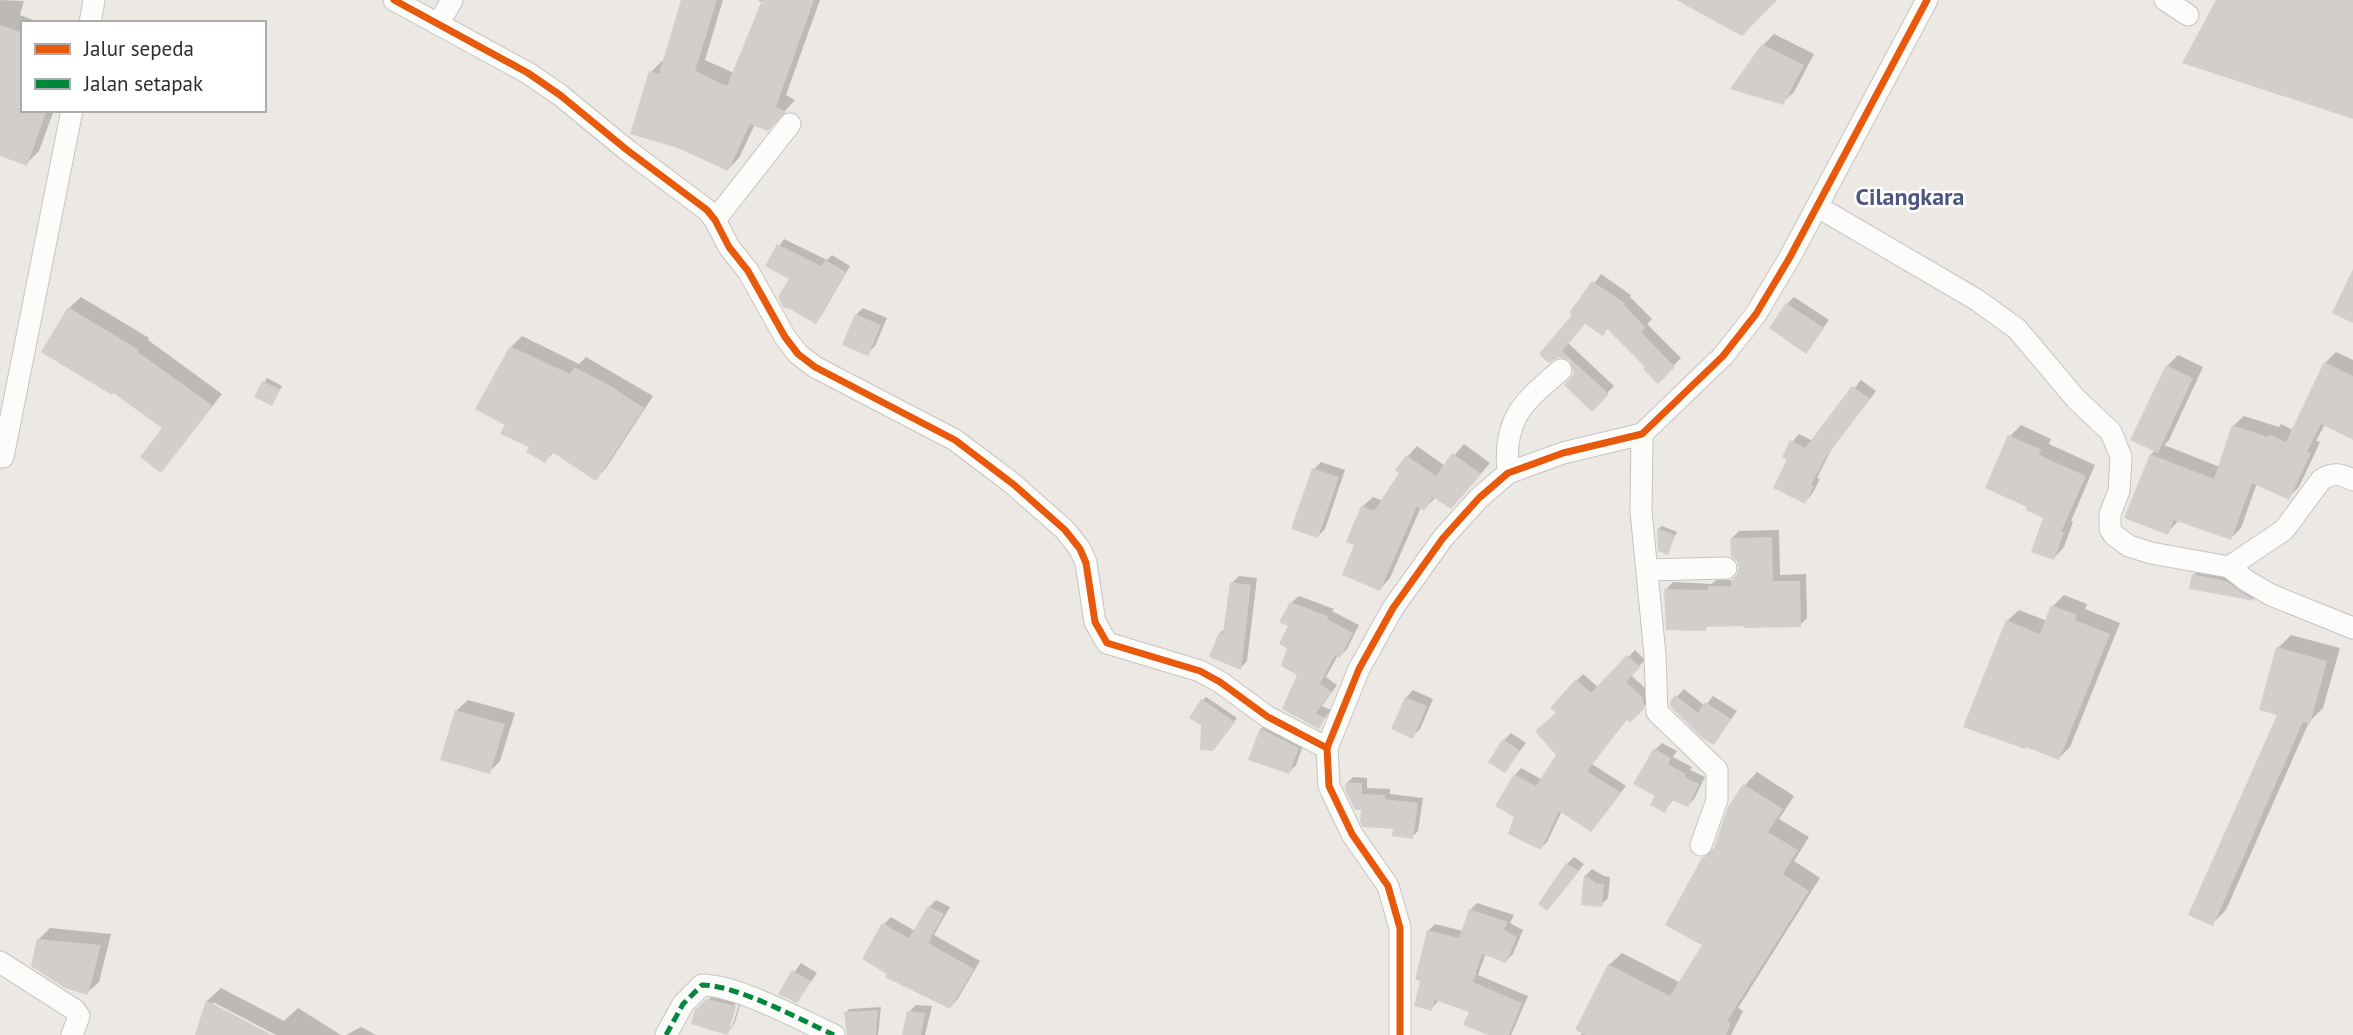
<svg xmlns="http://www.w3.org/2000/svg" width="2353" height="1035" font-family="'PT Sans',sans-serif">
  <rect width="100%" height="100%" fill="#ece8e4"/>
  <g fill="#0003">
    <polygon points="0,0 24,1 20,15 41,23 23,23 23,110 54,110 39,151 26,164 0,155"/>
    <polygon points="683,0 723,0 705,60 734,73 763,2 757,0 820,0 786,95 795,100 768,129 755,124 739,158 728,169 651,72 662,61 664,62"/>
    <polygon points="1774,34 1814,54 1794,92 1782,103 1763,45"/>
    <polygon points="784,239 827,260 832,255 850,266 821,316 815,322 791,279 767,265"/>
    <polygon points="1601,274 1631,295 1630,297 1652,319 1647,324 1681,358 1658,381 1648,367 1608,328 1602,334 1586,322 1568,343 1614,386 1592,409 1575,374 1572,360 1559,355 1575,315 1572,313"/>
    <polygon points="81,297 149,338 148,340 222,394 161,471 165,427 69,308"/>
    <polygon points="1794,297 1829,320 1806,351 1787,304"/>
    <polygon points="863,308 887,318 875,346 867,354 856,315"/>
    <polygon points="522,336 579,364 586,357 653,396 606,468 596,479 554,452 545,461 507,424 511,347"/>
    <polygon points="2336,352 2353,360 2353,438 2325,424 2316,441 2320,442 2299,487 2288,498 2257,483 2241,528 2231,538 2179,520 2167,533 2127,517 2151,454 2156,450 2167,366 2178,355 2203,367 2169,440 2164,445 2220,467 2233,426 2244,416 2279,427 2281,424 2293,430 2325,363"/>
    <polygon points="267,378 282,386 272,404 256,397"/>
    <polygon points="1861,380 1876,391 1832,448 1817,478 1820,479 1812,494 1805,502 1790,459 1792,442 1799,434 1813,441"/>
    <polygon points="2021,425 2051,439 2049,444 2095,465 2071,521 2073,522 2064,547 2054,558 2045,517 2010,436"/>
    <polygon points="1464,444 1490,463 1461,497 1436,497 1424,509 1421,507 1390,578 1380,589 1356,544 1362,507 1373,497 1383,501 1401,473 1407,457 1417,446 1445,466"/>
    <polygon points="1321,462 1345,470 1325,529 1318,536 1314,469"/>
    <polygon points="1662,526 1677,532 1667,552 1660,550 1659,528"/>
    <polygon points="1779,530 1780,575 1806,574 1807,618 1800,625 1709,625 1705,629 1666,589 1673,582 1712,584 1716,580 1734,580 1741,568 1732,538 1739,531"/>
    <polygon points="2199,569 2232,576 2259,594 2254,599 2191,588 2194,575"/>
    <polygon points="1239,576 1257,578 1247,661 1240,668 1220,633 1226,628 1232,583"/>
    <polygon points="2064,595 2087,604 2085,609 2120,623 2070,747 2059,758 2007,621 2019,610 2047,621 2053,606"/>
    <polygon points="1299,596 1334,609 1332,611 1359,625 1347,649 1340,656 1338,655 1326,677 1337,685 1322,706 1331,710 1319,727 1289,648 1291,603"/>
    <polygon points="2291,635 2340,648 2323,708 2309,722 2226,910 2212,924 2279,713 2278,648"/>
    <polygon points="1635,650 1645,660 1631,675 1649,692 1649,701 1630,720 1628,718 1592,764 1626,786 1597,824 1562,811 1547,842 1541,848 1516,816 1515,775 1521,768 1541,779 1558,754 1558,712 1553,707 1583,674 1599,688"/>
    <polygon points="1684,689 1705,706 1713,696 1737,711 1714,743 1672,702"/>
    <polygon points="1413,690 1433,699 1420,729 1413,736 1406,698"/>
    <polygon points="1206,697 1237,718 1216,745 1203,700"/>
    <polygon points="468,700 515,713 500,761 489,772 456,711"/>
    <polygon points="1268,722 1305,740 1296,765 1289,772 1261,729"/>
    <polygon points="1511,733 1526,743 1504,771 1504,740"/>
    <polygon points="1662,743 1677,751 1673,757 1692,767 1690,770 1705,777 1694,799 1688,805 1674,799 1664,811 1657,796 1656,749"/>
    <polygon points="1757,772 1794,796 1779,819 1809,837 1794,861 1820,878 1738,1008 1743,1011 1731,1035 1581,1035 1609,965 1622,953 1681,983 1704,945 1704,859 1716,846 1730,808 1745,785"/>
    <polygon points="1353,777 1367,778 1367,788 1390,789 1390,794 1423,798 1418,831 1412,837 1363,809 1347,783"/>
    <polygon points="1574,857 1584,864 1554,902 1567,864"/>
    <polygon points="1592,869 1604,876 1610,877 1608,898 1601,905 1583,904 1585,876"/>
    <polygon points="936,900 950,907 934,935 980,961 957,1000 950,1007 864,959 884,924 891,917 915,931 929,907"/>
    <polygon points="1477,903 1514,915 1510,923 1523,930 1513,954 1506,961 1486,953 1478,975 1528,996 1511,1035 1490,1035 1471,1011 1439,1000 1431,1009 1423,980 1428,931 1435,924 1463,931 1470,910"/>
    <polygon points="50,928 111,934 99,982 87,993 39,939"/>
    <polygon points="801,963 817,973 797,1001 780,993"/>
    <polygon points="221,988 284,1021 298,1008 341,1035 276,1035 213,1002 213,1006 268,1035 197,1035 207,1001"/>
    <polygon points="716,992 737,998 728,1027 732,1027 741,998 742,999 734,1025 727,1033 697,1011"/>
    <polygon points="916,1005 932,1006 925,1035 904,1035 909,1012"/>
    <polygon points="881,1007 878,1035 848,1035 846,1013 849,1009"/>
    <polygon points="361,1027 376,1035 346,1035"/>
  </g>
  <g fill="#d1cecb">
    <polygon points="681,0 717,0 695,71 727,86 762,0 814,0 776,107 786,112 768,131 750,124 728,171 678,148 630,134 649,71 659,74"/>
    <polygon points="1676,0 1777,0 1742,36"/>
    <polygon points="2216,0 2353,0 2353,119 2182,63"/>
    <polygon points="0,25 23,33 23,110 47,110 27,166 0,156"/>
    <polygon points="1762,44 1804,65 1783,105 1730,89"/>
    <polygon points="777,244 821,266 825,260 846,272 816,324 788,308 787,309 783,307 778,297 789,279 765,266"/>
    <polygon points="2353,269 2353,323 2332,313"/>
    <polygon points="1592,281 1625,303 1624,305 1646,328 1641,332 1675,367 1658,384 1643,369 1645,367 1607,329 1603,336 1585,324 1562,351 1609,394 1592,412 1564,385 1574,374 1570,361 1559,357 1549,363 1539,354 1572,315 1569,313"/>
    <polygon points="1786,303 1824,328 1806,354 1769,328"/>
    <polygon points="68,307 139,350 138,352 213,406 161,473 140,457 162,428 113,393 112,395 41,352"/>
    <polygon points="855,314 881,325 868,356 842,345"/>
    <polygon points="510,346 570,374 574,367 609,385 644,408 596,481 552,452 545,463 526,452 529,447 500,434 505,425 475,409"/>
    <polygon points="2324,362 2353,376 2353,440 2321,424 2307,452 2311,453 2289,500 2252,483 2231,540 2174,520 2168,535 2124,518 2150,454 2214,479 2232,425 2268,437 2269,434 2286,442"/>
    <polygon points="2166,365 2193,378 2158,453 2130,440"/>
    <polygon points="262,381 280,389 272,406 254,397"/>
    <polygon points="1852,386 1870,399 1826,457 1811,485 1814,486 1805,504 1773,488 1787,459 1782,457 1790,440 1805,448"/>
    <polygon points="2008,435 2042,450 2039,455 2086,476 2061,532 2064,533 2054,560 2031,552 2043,518 2026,510 2027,507 1985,488"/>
    <polygon points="1452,453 1481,474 1451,509 1433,497 1424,511 1417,506 1380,591 1342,575 1354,545 1346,542 1361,506 1374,511 1399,473 1395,470 1406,455 1436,476"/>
    <polygon points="1312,468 1339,477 1318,538 1291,529"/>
    <polygon points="1657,528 1675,535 1668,555 1658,551"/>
    <polygon points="1772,537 1773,581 1800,581 1801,627 1744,628 1744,626 1706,627 1706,631 1666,630 1664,589 1708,590 1708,586 1731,586 1731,580 1737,575 1739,568 1737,561 1731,556 1730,538"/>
    <polygon points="2192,574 2226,581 2255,601 2189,589"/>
    <polygon points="1230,582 1251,585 1241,670 1209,657 1219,632 1223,634"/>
    <polygon points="1290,602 1328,616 1327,619 1353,633 1340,658 1335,655 1320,684 1332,692 1316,713 1325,718 1319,729 1282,709 1297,675 1281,666 1287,648 1279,644 1288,626 1279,622"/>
    <polygon points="2051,605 2077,615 2075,620 2110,634 2059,760 2026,747 2025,749 1963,727 2006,620 2040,634"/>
    <polygon points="2276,647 2327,661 2310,724 2303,722 2213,926 2188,915 2277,715 2259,710"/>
    <polygon points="1627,655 1640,667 1626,682 1643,698 1644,709 1630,723 1627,719 1587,771 1621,793 1591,832 1559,811 1541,850 1508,834 1514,817 1495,806 1514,774 1536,786 1556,755 1535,731 1556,713 1550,708 1576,679 1591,693"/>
    <polygon points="1675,695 1698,713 1705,702 1731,719 1714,745 1702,738 1670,706 1670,702"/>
    <polygon points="1405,697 1427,706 1413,739 1391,729"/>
    <polygon points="1201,699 1235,722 1213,751 1200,750 1201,725 1189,718"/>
    <polygon points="455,710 505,724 490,774 440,760"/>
    <polygon points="1260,728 1299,748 1289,774 1248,760"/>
    <polygon points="1503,739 1520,751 1505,773 1488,762"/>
    <polygon points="1654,748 1671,758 1668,764 1686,774 1685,777 1699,784 1688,807 1672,800 1665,813 1650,805 1655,796 1633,784"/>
    <polygon points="1346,783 1362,783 1362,794 1385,795 1385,799 1418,803 1413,839 1392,836 1393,829 1363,827 1360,821 1361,810 1355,810 1345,790"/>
    <polygon points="1743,784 1783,809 1768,832 1798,850 1783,874 1809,891 1727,1021 1731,1023 1726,1035 1586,1035 1575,1030 1608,964 1670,996 1702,945 1665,925 1702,858 1709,855 1713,850 1728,807"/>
    <polygon points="1566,863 1579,871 1547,911 1538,904"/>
    <polygon points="1584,875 1596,883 1604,884 1602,907 1581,905"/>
    <polygon points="928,906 944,914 928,943 974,969 950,1009 885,977 887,974 862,959 882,923 909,938"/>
    <polygon points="1469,909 1508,922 1504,930 1517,937 1506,963 1482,954 1473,982 1522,1003 1509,1035 1488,1035 1463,1025 1469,1012 1435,1000 1432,1011 1414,1006 1420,981 1415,980 1427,930 1459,938"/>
    <polygon points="37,939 101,945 88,995 65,988 31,966"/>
    <polygon points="792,970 811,981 797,1003 778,994"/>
    <polygon points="707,999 736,1006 728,1035 691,1024 695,1010"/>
    <polygon points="206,1000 272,1035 195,1035"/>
    <polygon points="878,1010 876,1035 847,1035 844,1012"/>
    <polygon points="907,1011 925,1013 921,1035 902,1035"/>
  </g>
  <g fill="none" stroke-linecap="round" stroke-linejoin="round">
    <g stroke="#c5c4c5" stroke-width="23">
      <g id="street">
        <polyline points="394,0 528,73 560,95 627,150 707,210 715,220 729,247 748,271 785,337 798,354 815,367 955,440 1013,484 1065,530 1080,549 1086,563 1095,622 1107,643 1200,671 1220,682 1268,717 1327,748"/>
        <polyline points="2165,0 2188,15"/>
        <polyline points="90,23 94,0"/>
        <polyline points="439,23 452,0"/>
        <polyline points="1818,207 1977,300 2017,329 2076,399 2111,432 2121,457 2119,491 2110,514 2110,529 2114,535 2129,546 2151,553 2229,567 2247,581 2271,595 2353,628"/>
        <polyline points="715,220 790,124"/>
        <polyline points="1642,434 1641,511 1655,655 1657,712 1717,770 1717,800 1701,845"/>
        <polyline points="3,457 72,110"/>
        <path d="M1508 473C1503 419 1522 403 1561 370"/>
        <path d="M2229 567 2284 530 2321 480C2333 472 2341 474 2353 480"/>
        <polyline points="1647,570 1726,568"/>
        <polyline points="0,962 75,1010 79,1016 72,1035"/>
        <path d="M666 1035 683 1004 702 985C737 985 801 1020 834 1035"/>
        <polyline points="1400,1035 1400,928 1388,886 1352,834 1329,786 1327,748 1359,669 1393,608 1443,538 1479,498 1508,473 1563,453 1642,434 1723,356 1756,314 1790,257 1927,0"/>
      </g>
    </g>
    <use href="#street" stroke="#fcfcfb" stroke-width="21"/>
    <path stroke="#00873e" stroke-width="5" stroke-dasharray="10 5" stroke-linecap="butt" d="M666 1035 683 1004 702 985C737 985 801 1020 834 1035"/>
    <g stroke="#fff" stroke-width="11">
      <g id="cycleway">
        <polyline points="394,0 528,73 560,95 627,150 707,210 715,220 729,247 748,271 785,337 798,354 815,367 955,440 1013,484 1065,530 1080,549 1086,563 1095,622 1107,643 1200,671 1220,682 1268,717 1327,748"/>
        <polyline points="1400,1035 1400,928 1388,886 1352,834 1329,786 1327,748 1359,669 1393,608 1443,538 1479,498 1508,473 1563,453 1642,434 1723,356 1756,314 1790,257 1927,0"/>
      </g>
    </g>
    <use href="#cycleway" stroke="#e8590c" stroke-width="7"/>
  </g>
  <g text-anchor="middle" stroke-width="5" stroke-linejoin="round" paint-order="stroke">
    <g font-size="24" font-weight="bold" fill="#4d5680" stroke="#fff">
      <text x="1910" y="205">Cilangkara</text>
    </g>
  </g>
  <rect x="21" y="21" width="245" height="91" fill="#ffffff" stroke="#ababab" stroke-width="2"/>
  <rect x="35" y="44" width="35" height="10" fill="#e8590c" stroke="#ababab" stroke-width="2"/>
  <text x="84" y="56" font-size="21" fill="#2e2e2e">Jalur sepeda</text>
  <rect x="35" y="79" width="35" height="10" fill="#00873e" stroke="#ababab" stroke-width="2"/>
  <text x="84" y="91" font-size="21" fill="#2e2e2e">Jalan setapak</text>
</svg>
